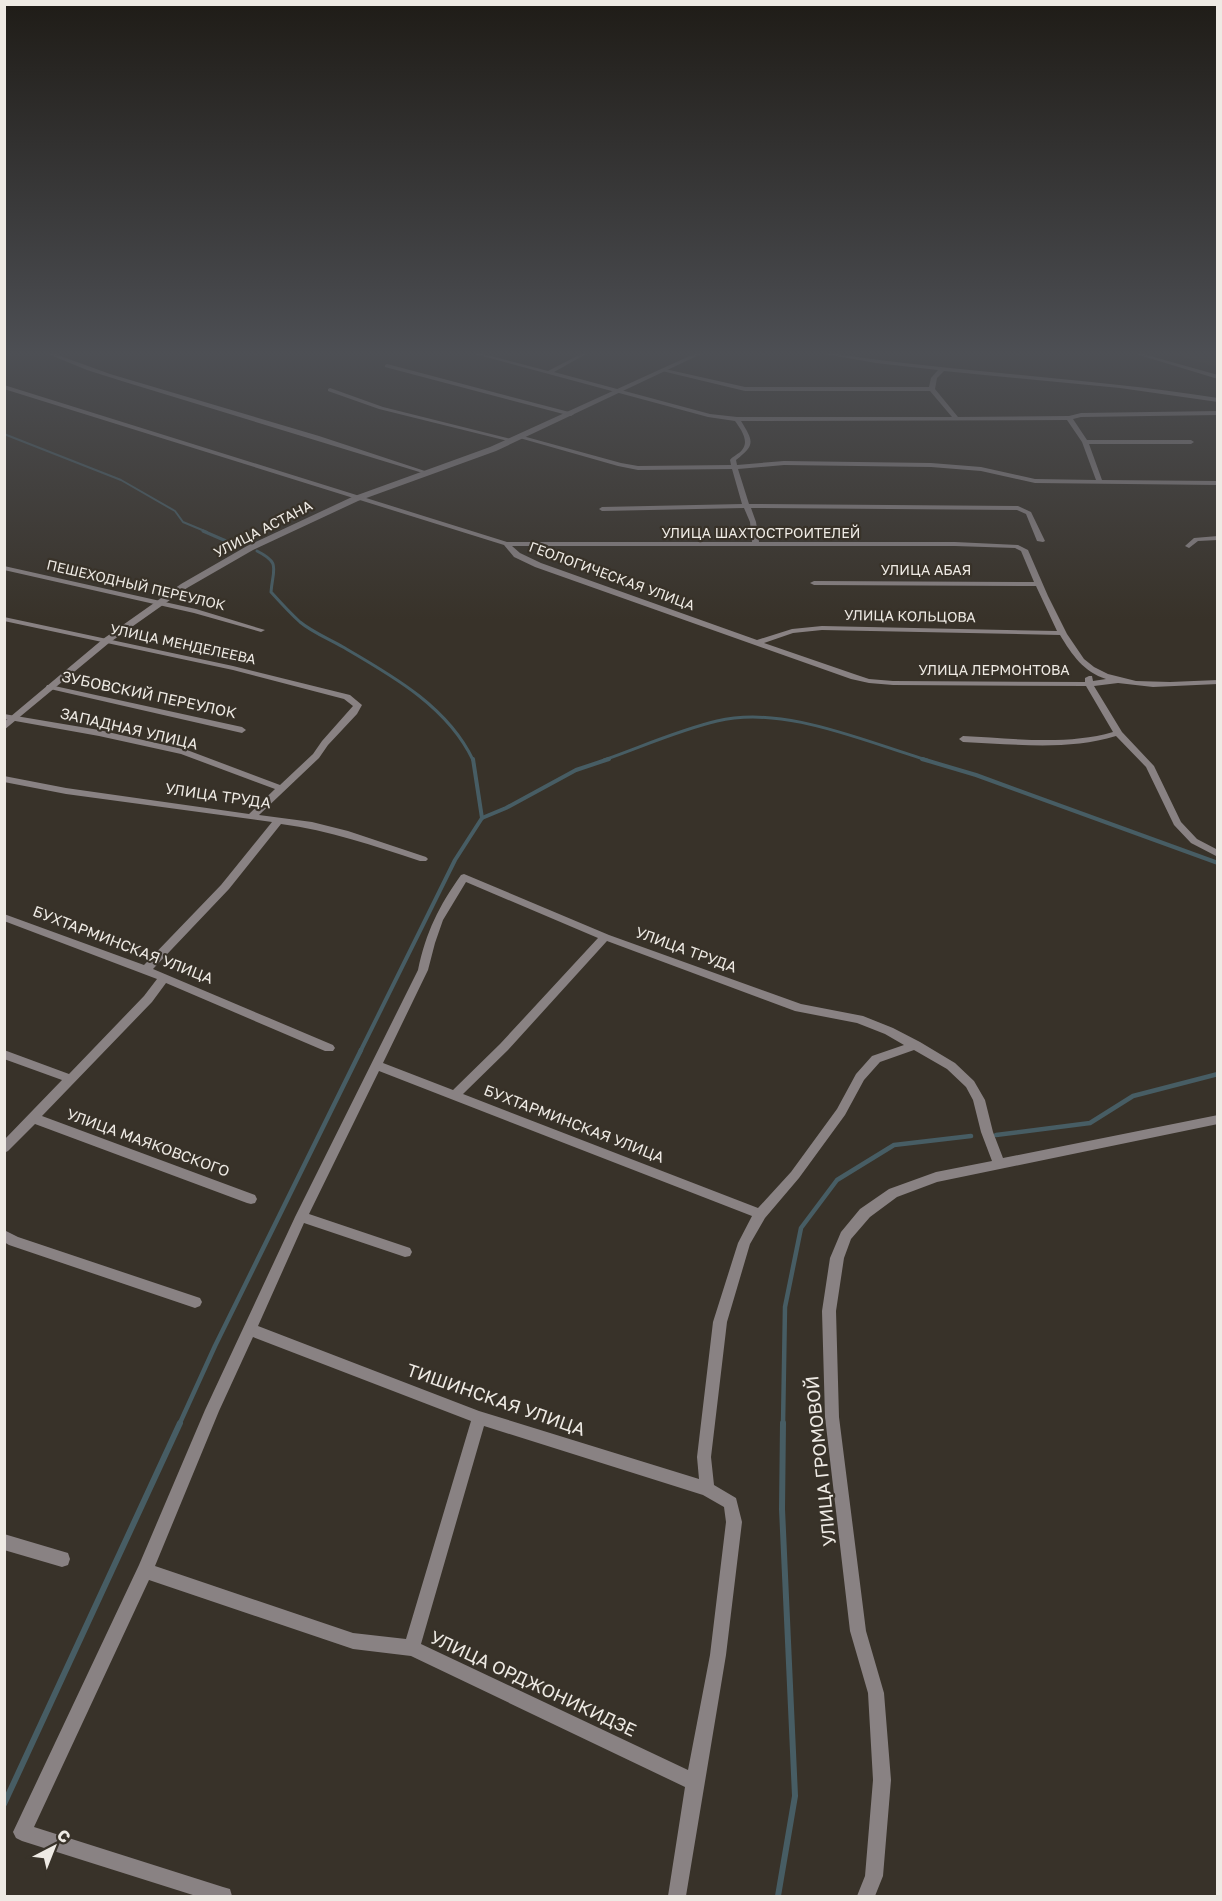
<svg xmlns="http://www.w3.org/2000/svg" width="1222" height="1901" font-family="'Golos Text',sans-serif">
  <rect width="100%" height="100%" fill="#383229"/>
  <polygon fill="#453c2d" points="1171,354 1217,354 1217,367 1173,354"/>
  <g fill="none" stroke-linecap="round" stroke-linejoin="round">
    <polyline stroke="#475d64" stroke-width="2" points="4,434 121,480 175,511 183,522 207,532"/>
    <g stroke="#475d64" stroke-width="3">
      <polyline points="203,531 233,544"/>
      <path d="M257 551C281 563 273 568 271 592 280 602 290 613 300 622 312 632 329 639 343 647 393 676 448 707 473 760"/>
      <path d="M604 760C641 747 679 730 717 721 784 705 863 741 927 760"/>
    </g>
    <g stroke="#475d64" stroke-width="4">
      <polyline points="473,759 482,818"/>
      <polyline points="922,759 976,775 1218,863"/>
      <polyline points="360,1052 455,860 482,818 506,808 576,770 609,759"/>
    </g>
    <g stroke="#475d64" stroke-width="4.5">
      <polyline points="996,1135 1090,1123 1133,1096 1218,1074"/>
      <polyline points="179,1425 215,1346 361,1050"/>
      <polyline points="783,1425 785,1307 801,1228 837,1180 894,1145 971,1136"/>
    </g>
    <g stroke="#475d64" stroke-width="6">
      <polyline points="4,1804 180,1423"/>
      <polyline points="778,1896 795,1796 782,1509 783,1423"/>
    </g>
    <g fill="#898283" fill-rule="evenodd">
      <polygon points="48,354 55,354 110,374 319,436 431,473 426,474 125,382 87,370"/>
      <path d="M475 354H483L548 371 581 354H586L554 372 710 414 737 417H952L930 391H745L662 371 665 369 745 387H929L931 378 938 370 876 363 825 354H836C963 373 1090 378 1218 398V402L1120 388 944 371 937 378 935 389 958 417 1069 416 1081 413 1218 411V415L1081 417 1073 419 1087 440H1191L1194 442 1191 444H1089L1102 480 1218 481V485L1035 483 981 471 931 467 784 465 738 469 749 504 1018 506 1031 512 1045 541 1043 542 1037 541 1026 514 1017 510 751 508 756 522 759 542H955L1018 545 1028 550 1048 596 1067 634 1084 659 1094 667 1108 674 1136 681 1170 682 1218 680V684L1153 687 1118 683 1094 686 1122 732 1154 766 1181 822 1197 839 1218 850V857L1191 843 1174 825 1146 767 1116 736C1067 751 1014 744 963 742L959 739 963 736C1012 738 1065 746 1113 732L1086 686 893 685 869 683 851 679 535 567 514 557 504 545 4 389V385L507 542H752L750 522 744 508 602 511 599 509 602 507 742 504 732 469 638 470 618 466 516 437 519 435 621 463 638 466 731 465 730 460C733 456 739 454 742 450 750 441 740 428 735 421L708 417ZM1067 420 1082 442 1096 480 1035 479 981 467 931 463 784 461 737 465 736 460C755 445 754 442 741 421ZM512 546H955L1015 548 1021 551 1034 582 814 581 810 583 814 585 1036 586 1057 631 822 626 792 629 757 640 541 563 520 553ZM822 630 1060 635C1072 655 1084 672 1106 679L1093 681 1092 676H1089L1085 678V682L893 681 869 679 857 675 764 643 793 633Z"/>
      <polygon points="1136,354 1143,354 1218,375 1218,379"/>
      <polygon points="387,364 573,413 574,414 571,416 385,367 385,365"/>
      <polygon points="330,388 383,407 515,440 512,442 379,409 328,391 328,389"/>
      <polygon points="1218,536 1218,540 1198,541 1189,548 1185,546 1194,538"/>
      <polygon points="4,566 196,609 265,630 261,632 194,613 4,570"/>
      <path d="M4 617 233 666 350 695 362 705 357 714 328 745 319 758 259 815 312 822 348 831 426 857 428 859 426 861H420C374 846 329 830 281 824L229 889 153 969 333 1045 335 1048 333 1051H325L166 983 152 1002 42 1116 255 1195 257 1199 255 1203 251 1204 247 1203 35 1124 8 1151 4 1153V1140L62 1080 4 1059V1050L69 1074 144 996 157 979 4 921V914L144 965 221 885 272 822 66 794 4 782V776L66 788 249 814 275 789 181 754 99 736 4 719V714L99 730 187 750 280 785 313 754 322 741 353 706 344 699 233 670 4 621Z"/>
      <polygon points="47,685 50,685 242,727 246,730 242,733 50,689 46,687"/>
      <path d="M464 874 609 935 801 1004 863 1016 893 1028 920 1042 955 1063 974 1081 985 1100 993 1132 1003 1158 1218 1115V1124L937 1182 897 1197 870 1217 851 1239 844 1258 836 1311 839 1417 866 1631 884 1693 891 1780 883 1876 875 1896H857L865 1876 873 1780 868 1693 850 1631 825 1417 822 1311 830 1258 841 1232 860 1209 889 1189 936 1172 992 1161 981 1132 973 1100 966 1087 947 1069 914 1050 880 1062 864 1080 845 1115 799 1178 765 1218 750 1244 727 1322 711 1457 714 1485 736 1498 742 1522 726 1655 686 1896H668L685 1787 411 1656 353 1649 149 1580 34 1827 223 1887 230 1889 232 1896H196L22 1841 16 1838 13 1832 139 1565 205 1410 295 1217 418 970C426 932 439 906 461 875ZM466 882 598 938 500 1044 453 1090 383 1063 428 970 435 943 443 920ZM607 941 795 1011 857 1023 885 1034 904 1045 872 1056 856 1074 837 1109 791 1172 758 1208 463 1094 508 1050ZM379 1071 752 1216 738 1243 713 1322 697 1457 699 1479 479 1411 258 1326 304 1223 405 1257 410 1256 412 1252 410 1248 309 1214ZM253 1337 471 1421 406 1639 353 1633 155 1566 219 1411ZM484 1426 703 1495 724 1507 726 1522 710 1655 688 1770 421 1644Z"/>
      <polygon points="4,1230 18,1237 200,1298 202,1302 200,1306 195,1308 9,1245 4,1242"/>
      <polygon points="4,1534 68,1553 70,1559 68,1565 62,1567 4,1550"/>
    </g>
    <polygon fill="#898283" fill-rule="evenodd" points="694,354 701,354 496,451 358,501 253,550 187,588 109,643 4,730 4,722 103,639 181,584 247,546 352,497 490,447"/>
  </g>
  <linearGradient id="sky" x2="0" y2="1"><stop stop-color="#1f1c17"/><stop offset="0.57" stop-color="#4d4f54"/><stop offset="1" stop-color="#4d4f54" stop-opacity="0"/></linearGradient>
  <rect width="1222" height="620" fill="url(#sky)"/>
  <g text-anchor="middle" stroke-width="4.5" stroke-linejoin="round" paint-order="stroke">
    <g font-size="14" fill="#eeeae4" stroke="#383229">
      <text transform="translate(263 529) rotate(-27)" y="5">УЛИЦА АСТАНА</text>
      <text x="761" y="538">УЛИЦА ШАХТОСТРОИТЕЛЕЙ</text>
      <text x="926" y="575">УЛИЦА АБАЯ</text>
      <text transform="translate(612 576) rotate(20)" y="5">ГЕОЛОГИЧЕСКАЯ УЛИЦА</text>
      <text transform="translate(136 585) rotate(13)" y="5">ПЕШЕХОДНЫЙ ПЕРЕУЛОК</text>
      <text transform="translate(910 616) rotate(1)" y="5">УЛИЦА КОЛЬЦОВА</text>
      <text transform="translate(183 644) rotate(12)" y="5">УЛИЦА МЕНДЕЛЕЕВА</text>
      <text x="994" y="675">УЛИЦА ЛЕРМОНТОВА</text>
    </g>
    <g font-size="15" fill="#eeeae4" stroke="#383229">
      <text transform="translate(149 695) rotate(12)" y="5">ЗУБОВСКИЙ ПЕРЕУЛОК</text>
      <text transform="translate(129 729) rotate(13)" y="5">ЗАПАДНАЯ УЛИЦА</text>
      <text transform="translate(218 796) rotate(8)" y="5">УЛИЦА ТРУДА</text>
      <text transform="translate(123 945) rotate(21)" y="5">БУХТАРМИНСКАЯ УЛИЦА</text>
      <text transform="translate(686 950) rotate(20)" y="5">УЛИЦА ТРУДА</text>
      <text transform="translate(574 1124) rotate(21)" y="5">БУХТАРМИНСКАЯ УЛИЦА</text>
      <text transform="translate(148 1143) rotate(20)" y="5">УЛИЦА МАЯКОВСКОГО</text>
    </g>
    <g font-size="18" fill="#eeeae4" stroke="#383229">
      <text transform="translate(496 1400) rotate(19)" y="6">ТИШИНСКАЯ УЛИЦА</text>
      <text transform="translate(821 1461) rotate(-96)" y="6">УЛИЦА ГРОМОВОЙ</text>
      <text transform="translate(533 1684) rotate(25)" y="6">УЛИЦА ОРДЖОНИКИДЗЕ</text>
    </g>
  </g>
  <rect width="1222" height="1901" fill="none" stroke="#eeeae4" stroke-width="12"/>
  <g transform="translate(54 1847) rotate(42)" stroke="#383229" stroke-width="4.5" paint-order="stroke">
  <path d="M0-4.5L10 22L0 15L-10 22Z" fill="#eeeae4"/>
  <text y="-9" font-size="16" font-weight="bold" text-anchor="middle" fill="#eeeae4">С</text>
  </g>
</svg>
